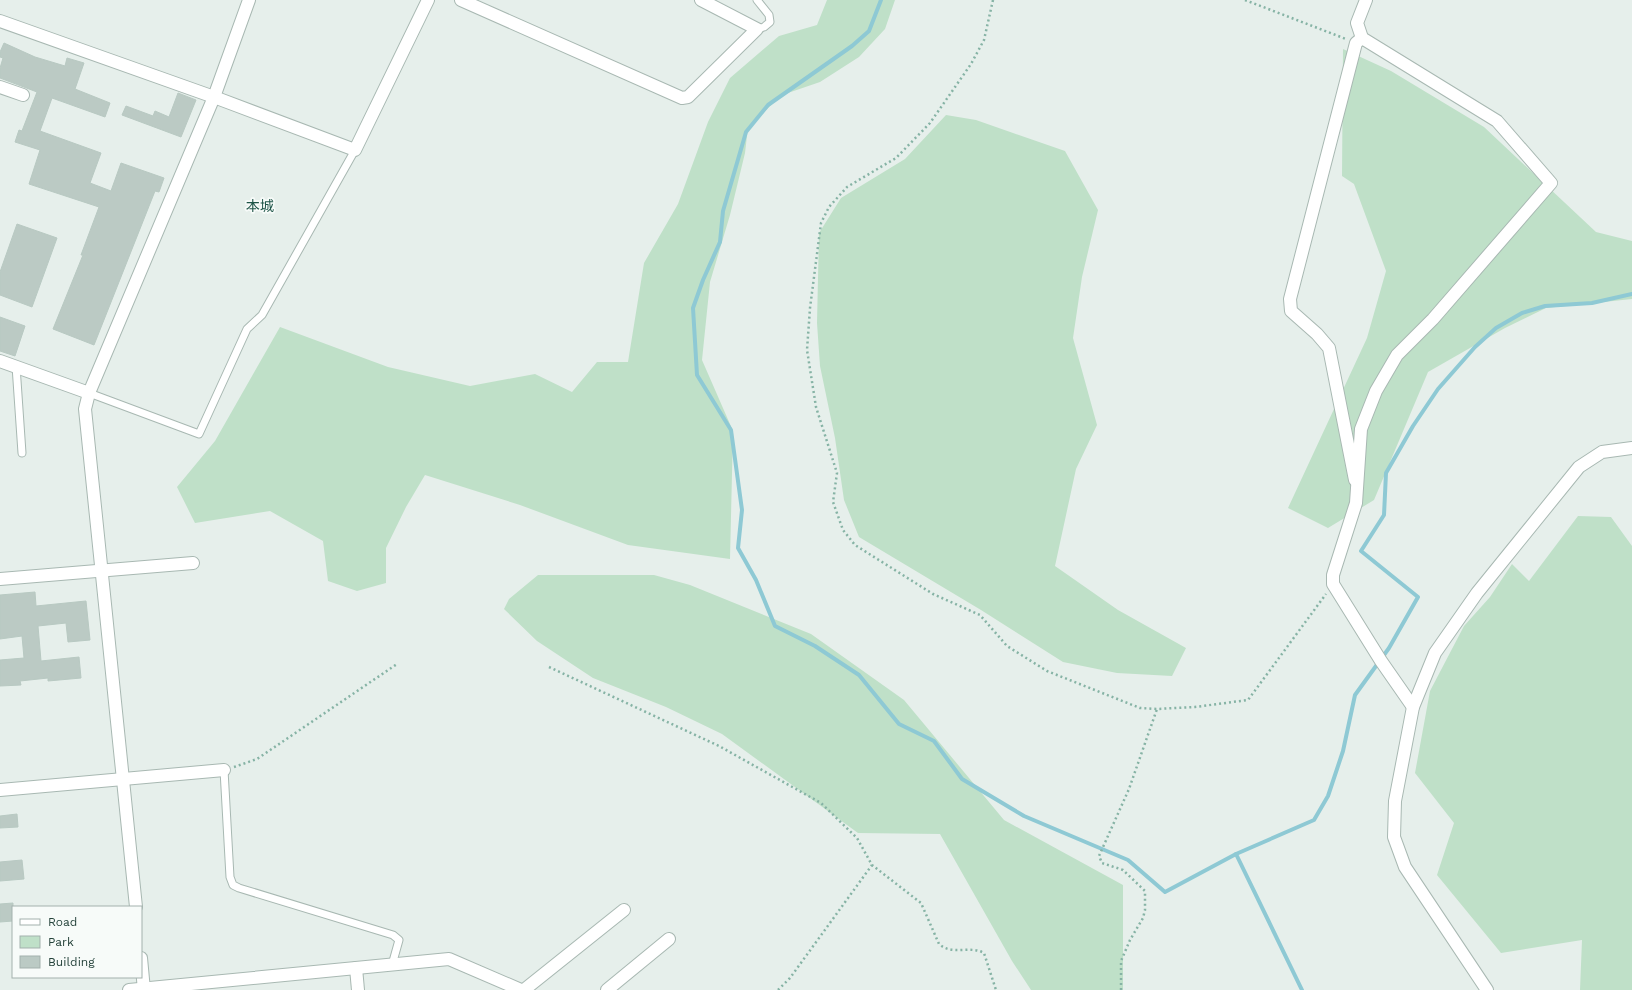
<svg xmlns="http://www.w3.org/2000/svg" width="1632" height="990" font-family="'Work Sans','Noto Sans JP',sans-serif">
  <rect width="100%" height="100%" fill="#e6efeb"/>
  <g fill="#bfe0c8">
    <polygon points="827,0 895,0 885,29 859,57 820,82 782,95 748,127 745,153 730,215 710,282 702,360 733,431 730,559 628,545 520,505 425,475 406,507 386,548 386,583 357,591 328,581 323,541 270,511 195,523 177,487 215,441 280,327 388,367 470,386 535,374 572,392 597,362 628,362 644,263 678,204 708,122 730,78 779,36 817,25"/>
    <polygon points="1343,49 1391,71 1484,127 1596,232 1632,241 1632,299 1546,308 1505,328 1428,372 1374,500 1328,528 1288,508 1367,338 1386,271 1354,184 1342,176"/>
    <polygon points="946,115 976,120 1065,151 1098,210 1082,277 1073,338 1097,425 1076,469 1055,566 1118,610 1186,648 1172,676 1117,673 1063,662 981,610 859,537 844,500 835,438 820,366 817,323 819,233 841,198 905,159"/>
    <polygon points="1578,516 1611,517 1632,546 1632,990 1580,990 1582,940 1501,953 1437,875 1454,823 1415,773 1430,691 1464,626 1490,597 1512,564 1529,581"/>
    <polygon points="538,575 654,575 690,585 811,634 904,700 1004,820 1123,885 1123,990 1031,990 1012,961 940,834 858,833 722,734 666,707 593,678 537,641 504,609 509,599"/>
  </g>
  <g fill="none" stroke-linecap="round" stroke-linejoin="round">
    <g stroke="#8ec9d4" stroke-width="4">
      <polyline points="881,0 869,31 852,46 768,105 746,132 723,211 720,242 703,280 693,308 697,375 731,430 742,510 738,548 756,580 775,626 815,646 859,675 899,724 934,741 962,779 1024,816 1128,860 1165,892 1236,854 1314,820 1328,796 1343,751 1355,695 1389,648 1418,597 1361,551 1384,515 1386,473 1413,426 1438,389 1475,347 1496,328 1522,313 1545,306 1592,303 1632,294"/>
      <polyline points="1236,854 1302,990"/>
    </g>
  </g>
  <g fill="#bbcac4" stroke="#b8c9c2">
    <polygon points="4,43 35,57 65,66 67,58 84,63 75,89 110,103 105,117 52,98 40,131 101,153 90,183 111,191 121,163 164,178 159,192 155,191 94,345 53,329 83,255 81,255 99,207 29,184 40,150 15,142 19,130 22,131 37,92 0,78 0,68 3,58 0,57 0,52"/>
    <polygon points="178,93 196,100 181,137 122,115 126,106 153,116 155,111 169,117"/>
    <polygon points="17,224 57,238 32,307 0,295 0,272"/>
    <polygon points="0,317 25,326 15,356 0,351"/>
    <polygon points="35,592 36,606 86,601 90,640 68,642 66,623 38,626 41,661 79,657 81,678 48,681 48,678 20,681 21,685 0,686 0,660 24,658 22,636 0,639 0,595"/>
    <polygon points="17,814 18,827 0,828 0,816"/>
    <polygon points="22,860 24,879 0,881 0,862"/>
    <polygon points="13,903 13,921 0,922 0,904"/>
  </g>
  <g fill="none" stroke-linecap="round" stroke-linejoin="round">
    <g stroke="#a8b8b2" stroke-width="9">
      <g id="service">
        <polyline points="757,0 769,15 770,22 764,27 757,29"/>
        <polyline points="16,366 22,453"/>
        <polyline points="89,393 199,434 247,329 262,315 355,150"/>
        <polyline points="224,770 230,877 233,885 239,888 393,935 399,940 392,965"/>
      </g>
    </g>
    <g stroke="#a8b8b2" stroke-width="14">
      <g id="minor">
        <polyline points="461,0 682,98 688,97 757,29 701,0"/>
        <polyline points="1366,0 1357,23 1362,38 1497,121 1551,183 1433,319 1397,355 1376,391 1361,429 1356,503 1333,575 1333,584 1381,661 1413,707"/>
        <polyline points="0,21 214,97 355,150 428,0"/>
        <polyline points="0,87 23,95"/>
        <polyline points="0,361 89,393 214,97 249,0"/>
        <polyline points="1355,480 1329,348 1317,334 1291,311 1290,299 1356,43 1362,38"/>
        <polyline points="0,579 193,563"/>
        <polyline points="0,790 224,770"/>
        <polyline points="356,968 358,990"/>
        <polyline points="129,990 449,959 521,990"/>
        <polyline points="524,990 624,910"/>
        <polyline points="607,990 669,939"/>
        <polyline points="1487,990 1405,867 1394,837 1395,801 1413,707 1435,653 1477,593 1579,467 1602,452 1632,448"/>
      </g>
    </g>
    <g stroke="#a8b8b2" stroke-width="14">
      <g id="tertiary">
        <polyline points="89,393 85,409 136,907"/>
        <polyline points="141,958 144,990"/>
      </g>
    </g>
    <g stroke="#86b3a5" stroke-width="2.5" stroke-dasharray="2 3" stroke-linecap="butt">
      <polyline points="993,0 984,40 971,64 930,123 896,158 847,187 829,207 821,223 810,308 807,350 816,407 837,473 833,502 843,530 855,545 933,594 980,615 1007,646 1047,671 1140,708 1157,709 1195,707 1248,700 1326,594"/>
      <polyline points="1245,0 1346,39"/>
      <path d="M549 667 719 746 821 803 857 838 872 865 921 903 939 944C952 956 970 945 984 953L996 990"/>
      <polyline points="234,767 257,759 397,664"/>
      <polyline points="778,990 790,978 872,865"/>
      <polyline points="1121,990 1121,961 1130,940 1143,918 1145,910 1145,891 1123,870 1102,863 1099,856 1129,789 1157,709"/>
    </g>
    <use href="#service" stroke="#fff" stroke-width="7"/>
    <use href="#minor" stroke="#fff" stroke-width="12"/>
    <use href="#tertiary" stroke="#fff" stroke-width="12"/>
  </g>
  <g text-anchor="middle" stroke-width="3.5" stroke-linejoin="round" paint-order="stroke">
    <g font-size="14" fill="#1f5548" stroke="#f7fbf9">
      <text x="260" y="211">本城</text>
    </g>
  </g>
  <rect x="12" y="906" width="130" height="72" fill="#f7fbf9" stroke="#a3b1ad"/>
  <rect x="20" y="919" width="20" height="6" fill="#ffffff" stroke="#a3b1ad"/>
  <text x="48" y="926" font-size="12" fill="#24423a">Road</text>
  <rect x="20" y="936" width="20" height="12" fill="#bfe0c8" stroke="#a3b1ad"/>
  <text x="48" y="946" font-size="12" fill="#24423a">Park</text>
  <rect x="20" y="956" width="20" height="12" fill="#bbcac4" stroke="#a3b1ad"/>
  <text x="48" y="966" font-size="12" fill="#24423a">Building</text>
</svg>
